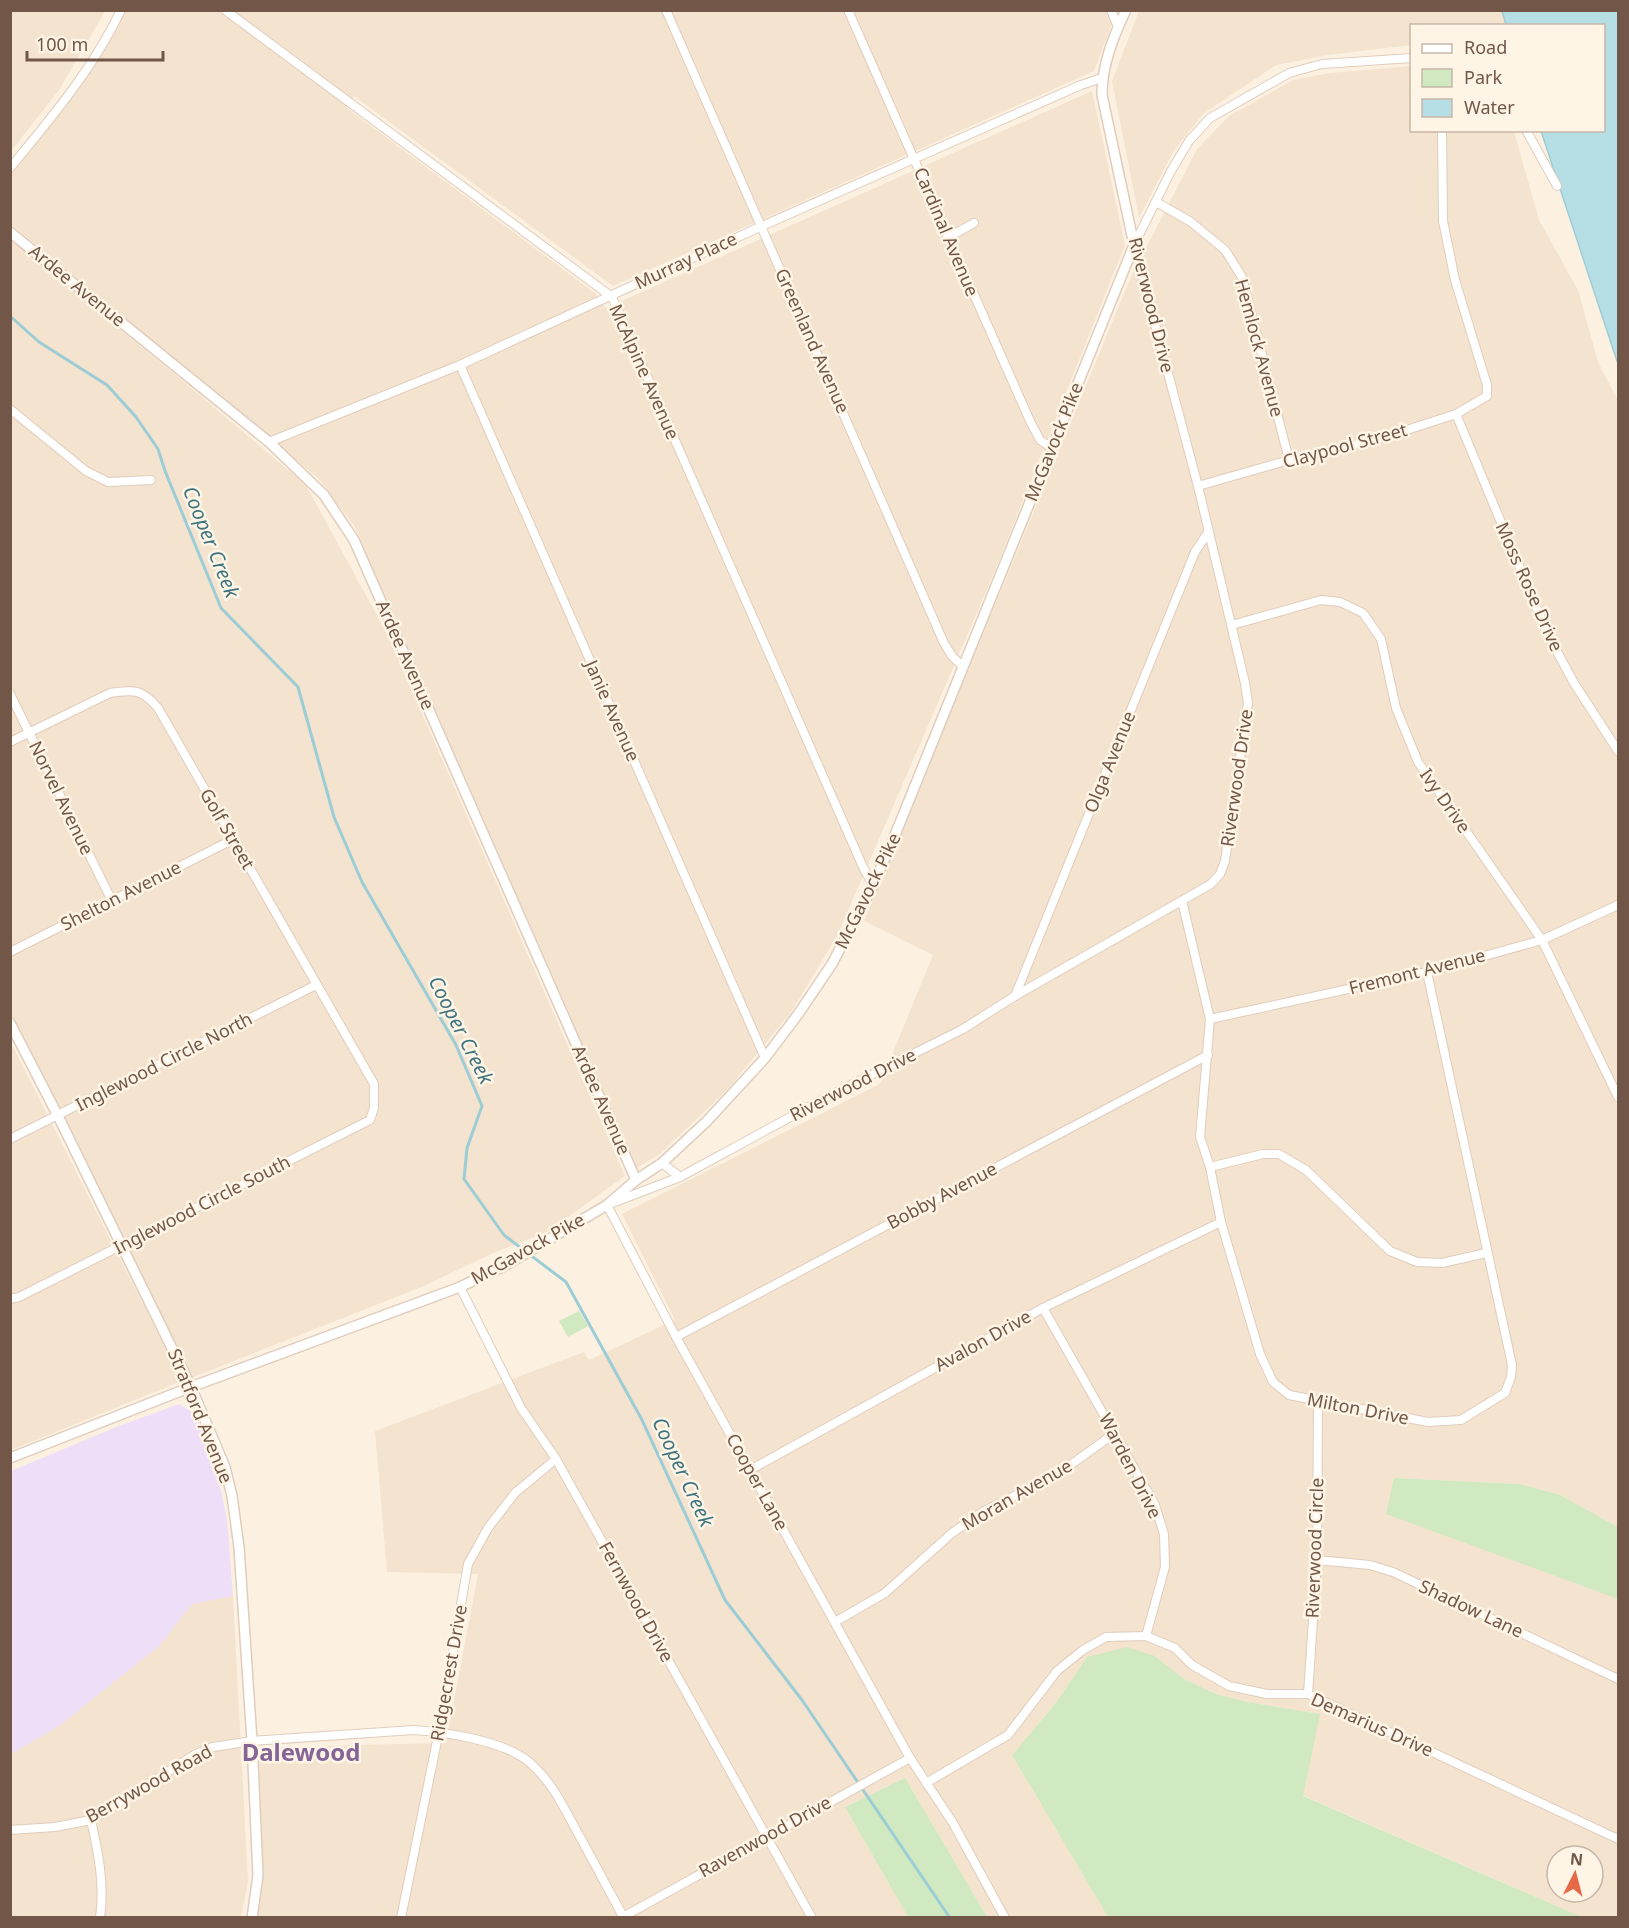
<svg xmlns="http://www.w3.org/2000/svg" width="1629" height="1928" font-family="'Noto Sans',sans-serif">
  <rect width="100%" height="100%" fill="#fcf1e1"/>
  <g fill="#f3e3cf" fill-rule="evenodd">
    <polygon points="11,10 105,11 59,90 11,151"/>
    <polygon points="1502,10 1506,25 1412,26 1411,45 1328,55 1276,65 1203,114 1173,152 1139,218 1112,81 1139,11"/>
    <polygon points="123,11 1117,11 1094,71 613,286 354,96 347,108 596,294 606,308 1092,91 1125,245 994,573 837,936 792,1011 728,1089 661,1153 637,1168 355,527 319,479 11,224 10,172 101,52"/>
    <path d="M1411 66 1412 130 1514 131 1539 220 1578 290 1598 362 1618 401V1527L1558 1494 1519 1484 1395 1478 1386 1513 1618 1599V1917H1582L1302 1795 1319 1714 1247 1702 1216 1694 1184 1679 1155 1656 1087 1657 1055 1704 1012 1755 1108 1917H987L905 1778 845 1807 908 1917H256L263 1880 256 1756 264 1747 446 1743 478 1574 387 1572 375 1431 584 1352 589 1360 675 1320 622 1214 880 1084 933 955 864 921 1131 277 1197 149 1229 116 1293 80 1330 73ZM1557 1856H1593V1892H1557Z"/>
    <polygon points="11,240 183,381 306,485 387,634 625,1176 547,1232 493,1253 424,1286 191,1378 11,1019"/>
    <polygon points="10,1041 182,1381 11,1450 10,1450"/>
    <polygon points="233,1596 248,1882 241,1917 11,1917 10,1754 59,1726 159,1646 192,1604"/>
  </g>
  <polygon fill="#eedef8" points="179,1404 195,1414 212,1450 227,1519 233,1596 192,1604 159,1646 59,1726 11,1754 11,1471 119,1426"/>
  <g fill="#d0e9c0">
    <polygon points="579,1311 588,1326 568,1337 559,1321"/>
    <polygon points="1394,1478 1519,1484 1558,1494 1618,1527 1618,1599 1386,1514"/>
    <polygon points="1127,1647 1155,1656 1184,1679 1216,1694 1247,1702 1320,1714 1303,1796 1582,1917 1108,1917 1012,1755 1055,1704 1087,1657"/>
    <polygon points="905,1778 987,1917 908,1917 845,1807"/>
  </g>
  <polygon fill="#b6dee5" stroke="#9ccdd6" stroke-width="1.5" points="1502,11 1618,11 1618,364 1541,131 1604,130 1604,26 1506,25"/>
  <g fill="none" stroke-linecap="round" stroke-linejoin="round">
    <polyline stroke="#9ccdd6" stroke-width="3" points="10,316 39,342 107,385 136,417 158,449 165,471 221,608 298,687 334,817 362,882 456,1045 482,1106 467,1148 464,1179 504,1235 566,1282 642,1420 725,1600 802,1700 950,1918"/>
    <g stroke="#e0cdbd" stroke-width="10">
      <g id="minor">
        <polyline points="225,10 612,297 863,867 873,885"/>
        <polyline points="666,10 944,643 952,656 963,667"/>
        <polyline points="848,10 1030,421 1040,440 1052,448"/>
        <polyline points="1111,10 1118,27"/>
        <polyline points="1526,130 1557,186"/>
        <path d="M10 168C51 118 93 69 121 10"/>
        <polyline points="1156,202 1191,222 1225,250 1242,277 1289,460"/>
        <polyline points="947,238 974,223"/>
        <polyline points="460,365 765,1058"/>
        <polyline points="10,409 86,471 108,482 151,480"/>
        <polyline points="1456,414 1547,633 1574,683 1618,751"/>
        <polyline points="269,442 460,365 762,226 1081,85 1102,78"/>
        <polyline points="1198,486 1289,460 1376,440 1456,414 1487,396 1487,385 1455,280 1443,221 1442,130"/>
        <polyline points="1232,625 1321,600 1340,602 1363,613 1381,639 1396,708 1418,762 1542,940 1618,1097"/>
        <polyline points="10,694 112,901"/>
        <path d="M10 742 110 693C134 690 141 688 158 708L374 1084V1108L370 1120 19 1297 10 1299"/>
        <polyline points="1182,901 1210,1019 1200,1137 1210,1167 1221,1222 1260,1354 1273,1382 1289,1395 1428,1422 1461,1420 1505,1393 1511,1377 1512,1365 1427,972"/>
        <polyline points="10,952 232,840"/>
        <polyline points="1015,996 1195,552 1209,531"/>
        <polyline points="1210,1019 1427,972 1542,940 1618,905"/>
        <polyline points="10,1139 316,985"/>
        <polyline points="662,1163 680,1177"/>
        <polyline points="1210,1167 1263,1154 1279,1154 1306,1170 1390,1251 1417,1262 1442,1263 1486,1253"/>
        <polyline points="460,1287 521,1408 556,1459 812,1918"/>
        <polyline points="1043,1308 1155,1505 1164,1534 1165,1567 1146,1636"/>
        <polyline points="676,1337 1208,1055"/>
        <polyline points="750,1470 1043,1308 1221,1222"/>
        <polyline points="1317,1560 1370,1565 1393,1572 1618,1679"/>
        <polyline points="835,1622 885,1593 952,1533 984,1511 1055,1476 1115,1433"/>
        <polyline points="1308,1694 1317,1560 1318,1402"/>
        <polyline points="926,1783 1008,1735 1057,1671 1083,1650 1106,1637 1146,1636 1175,1648 1192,1665 1229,1686 1267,1694 1308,1694 1618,1839"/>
        <path d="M91 1820C98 1852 105 1884 100 1918"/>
        <path d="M10 1830 55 1827 91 1820 196 1754 213 1747 252 1741 414 1730C446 1732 503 1741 528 1761 553 1782 565 1810 580 1837 595 1864 609 1891 624 1918"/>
        <polyline points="401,1918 439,1731 468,1564 488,1528 515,1493 556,1459"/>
        <polyline points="621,1918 910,1758"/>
        <polyline points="1005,1918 953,1823 910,1758 676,1337 607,1205 680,1177 829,1096 963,1029 1015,996 1211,884 1220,874 1225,861 1248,703 1245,683 1198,486 1134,245 1171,171 1189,141 1210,118 1289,73 1322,64 1412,58"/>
      </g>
    </g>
    <g stroke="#e0cdbd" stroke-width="12">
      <g id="tertiary">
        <polyline points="10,232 269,442 324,495 354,540 636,1180"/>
        <polyline points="10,1023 58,1116 191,1387 225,1467 232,1496 239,1547 252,1741 258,1875 252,1918"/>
        <path d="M10 1458 191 1387 460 1287 506 1265 607 1205 636 1180 662 1163 707 1121 765 1058 799 1013 832 964 873 885 895 835 1134 245 1102 95C1102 65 1113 37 1126 10"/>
      </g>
    </g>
    <use href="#minor" stroke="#fff" stroke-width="8"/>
    <use href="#tertiary" stroke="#fff" stroke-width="9"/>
  </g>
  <g text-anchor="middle" stroke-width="5" stroke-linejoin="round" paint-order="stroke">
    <g font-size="18" fill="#725748" stroke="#fff5e7">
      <text transform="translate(946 232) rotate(67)" y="6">Cardinal Avenue</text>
      <text transform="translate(686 261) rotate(-25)" y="6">Murray Place</text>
      <text transform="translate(77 286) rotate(39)" y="6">Ardee Avenue</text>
      <text transform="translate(1151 305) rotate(76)" y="6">Riverwood Drive</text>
      <text transform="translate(812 341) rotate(66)" y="6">Greenland Avenue</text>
      <text transform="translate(1259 348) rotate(75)" y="6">Hemlock Avenue</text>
      <text transform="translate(644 372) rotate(66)" y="6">McAlpine Avenue</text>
      <text transform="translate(1054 442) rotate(-68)" y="6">McGavock Pike</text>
      <text transform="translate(1345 446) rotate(-15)" y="6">Claypool Street</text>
      <text transform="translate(1529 587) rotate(66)" y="6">Moss Rose Drive</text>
      <text transform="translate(405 655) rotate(66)" y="6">Ardee Avenue</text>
      <text transform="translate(612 711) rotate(66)" y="6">Janie Avenue</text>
      <text transform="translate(1110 762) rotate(-68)" y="6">Olga Avenue</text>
      <text transform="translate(1237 778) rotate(-82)" y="6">Riverwood Drive</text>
      <text transform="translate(61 798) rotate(64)" y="6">Norvel Avenue</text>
      <text transform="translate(1445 801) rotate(55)" y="6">Ivy Drive</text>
      <text transform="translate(227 829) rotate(60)" y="6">Golf Street</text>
      <text transform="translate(868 891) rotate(-64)" y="6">McGavock Pike</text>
      <text transform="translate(121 896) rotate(-27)" y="6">Shelton Avenue</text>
      <text transform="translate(1417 972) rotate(-14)" y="6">Fremont Avenue</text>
      <text transform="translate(164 1062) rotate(-27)" y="6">Inglewood Circle North</text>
      <text transform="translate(853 1085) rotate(-27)" y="6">Riverwood Drive</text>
      <text transform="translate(601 1100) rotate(66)" y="6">Ardee Avenue</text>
      <text transform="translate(942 1196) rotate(-28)" y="6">Bobby Avenue</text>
      <text transform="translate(202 1205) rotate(-27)" y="6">Inglewood Circle South</text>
      <text transform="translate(528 1249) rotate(-29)" y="6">McGavock Pike</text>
      <text transform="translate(983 1341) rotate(-29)" y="6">Avalon Drive</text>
      <text transform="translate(1358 1409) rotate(11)" y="6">Milton Drive</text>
      <text transform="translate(200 1416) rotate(68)" y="6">Stratford Avenue</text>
      <text transform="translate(1130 1466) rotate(63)" y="6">Warden Drive</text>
      <text transform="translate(757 1482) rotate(61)" y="6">Cooper Lane</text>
      <text transform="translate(1017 1495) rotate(-30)" y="6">Moran Avenue</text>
      <text transform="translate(1315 1548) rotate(-88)" y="6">Riverwood Circle</text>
      <text transform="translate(636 1602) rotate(61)" y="6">Fernwood Drive</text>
      <text transform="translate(1471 1609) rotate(25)" y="6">Shadow Lane</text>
      <text transform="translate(449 1673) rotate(-80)" y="6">Ridgecrest Drive</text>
      <text transform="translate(1372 1725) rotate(24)" y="6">Demarius Drive</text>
      <text transform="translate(149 1784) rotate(-29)" y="6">Berrywood Road</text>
      <text transform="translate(765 1837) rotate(-29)" y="6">Ravenwood Drive</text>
    </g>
    <g font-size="20" font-style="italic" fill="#3f747f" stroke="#fff5e7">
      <text transform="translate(211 542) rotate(68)" y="7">Cooper Creek</text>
      <text transform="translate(461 1030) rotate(63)" y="7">Cooper Creek</text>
      <text transform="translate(683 1472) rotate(65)" y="7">Cooper Creek</text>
    </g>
    <g font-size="24" font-weight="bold" fill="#856496" stroke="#fff5e7">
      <text x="301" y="1761">Dalewood</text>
    </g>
  </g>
  <rect width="1629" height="1928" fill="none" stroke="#725748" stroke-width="24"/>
  <rect x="1410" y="24" width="195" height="108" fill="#fff5e7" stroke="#c7b6a7" stroke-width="1.5"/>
  <rect x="1422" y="44" width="30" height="9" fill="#ffffff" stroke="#c7b6a7" stroke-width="1.5"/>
  <text x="1464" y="54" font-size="18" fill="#725748">Road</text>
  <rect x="1422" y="69" width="30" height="18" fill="#d0e9c0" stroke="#c7b6a7" stroke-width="1.5"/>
  <text x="1464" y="84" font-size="18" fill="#725748">Park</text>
  <rect x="1422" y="99" width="30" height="18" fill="#b6dee5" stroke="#c7b6a7" stroke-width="1.5"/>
  <text x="1464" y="114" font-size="18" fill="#725748">Water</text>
  <g transform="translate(1575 1874) rotate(6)"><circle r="28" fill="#fff5e7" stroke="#c7b6a7" stroke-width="1.5"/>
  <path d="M0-4.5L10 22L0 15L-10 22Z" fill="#e56a47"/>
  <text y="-9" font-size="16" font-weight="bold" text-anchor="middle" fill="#725748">N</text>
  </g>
  <path d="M27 51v9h136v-9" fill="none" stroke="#725748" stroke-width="3"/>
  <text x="36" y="51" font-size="18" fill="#725748" stroke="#fff5e7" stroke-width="4.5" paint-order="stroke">100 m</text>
</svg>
